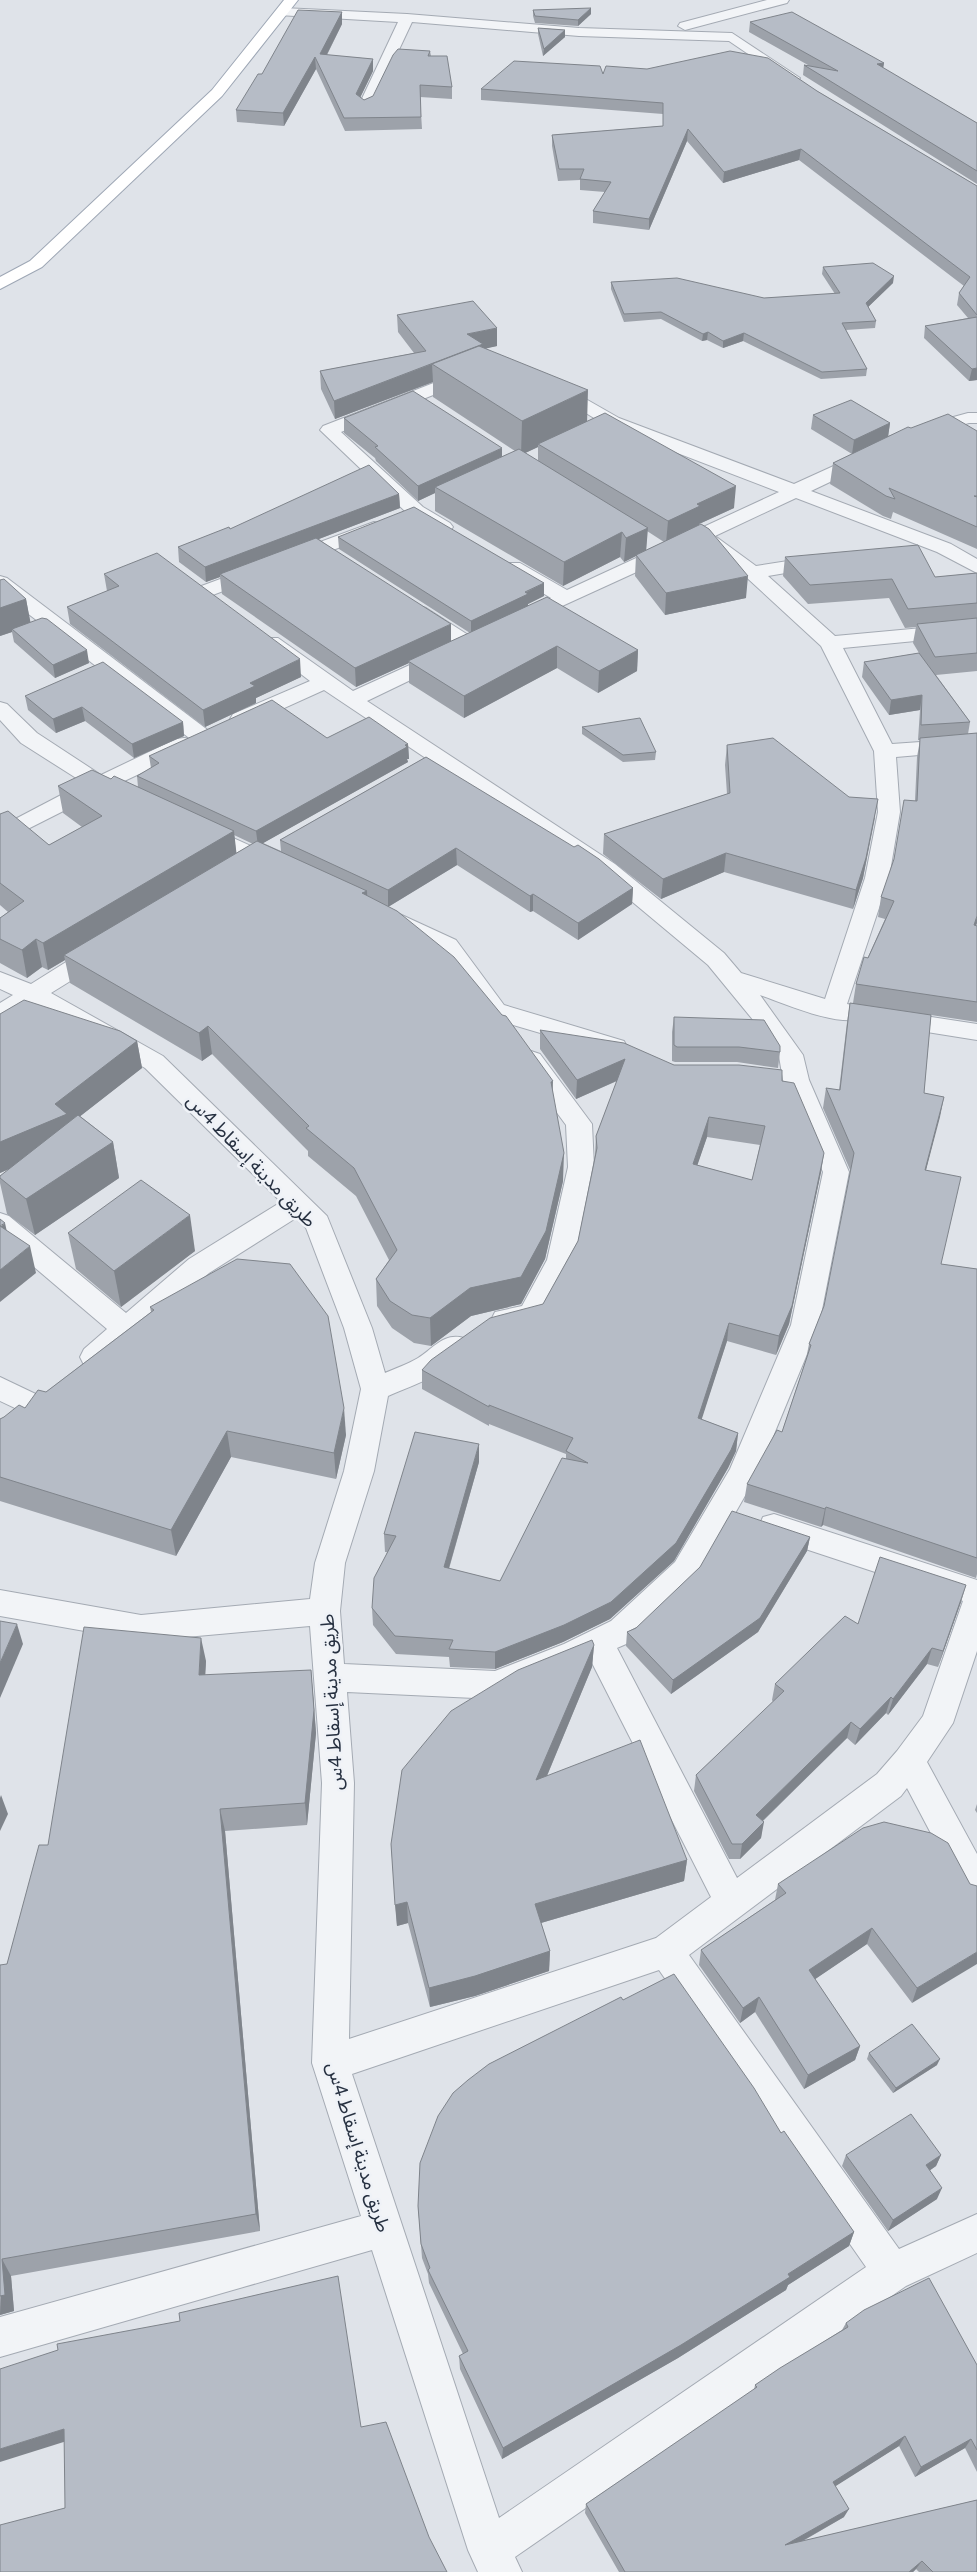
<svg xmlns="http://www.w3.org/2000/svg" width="977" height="2572" font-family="Commissioner,'Noto Sans Arabic',sans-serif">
  <rect width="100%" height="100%" fill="#dfe3e9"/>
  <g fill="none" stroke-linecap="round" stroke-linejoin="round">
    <g stroke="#a4aab3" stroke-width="2">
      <g id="minor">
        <polygon points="767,0 789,0 787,3 685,30 678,26 680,23"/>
        <polygon points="283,8 407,14 579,28 732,33 800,78 798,81 788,81 729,41 579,36 412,22 372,107 365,111 358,107 398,22 278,15 276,12 278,9"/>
        <polygon points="467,370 473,371 476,375 473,379 341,432 423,507 450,523 453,527 450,531 443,533 409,515 320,430 323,426"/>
        <path d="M556 382 619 418 794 484 860 454H872L875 458 872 462 811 491 951 544 977 559V573L937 552 796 498 715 536 756 566 820 556 827 558 830 562 827 566 768 576 835 636 977 623V635L843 648 892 744 977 738V750L896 757 900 812 889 878 847 1004 861 1007 864 1013 861 1019C835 1026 786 1004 760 995L803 1055 809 1080 849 1172 819 1325 758 1473 697 1580 633 1641 617 1648 737 1878 877 1774 897 1751 923 1716 963 1601 763 1535 759 1526 763 1517 774 1514 977 1580V1651L953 1723 927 1762 977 1854V1903L965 1898 907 1788 901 1796 689 1955 899 2249 977 2214V2253L906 2286 515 2557 522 2572H478L468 2550 372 2250 0 2357V2317L361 2216 312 2063 322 1783 310 1626 141 1641 0 1616V1590L141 1615 310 1599 315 1563 344 1471 361 1389 344 1328 306 1228 296 1218 209 1273 104 1365 94 1368 84 1365 80 1357 84 1349 107 1329 0 1238V1213L9 1216 126 1313 189 1259 281 1202 145 1068 33 1005 9 1020 0 1022V1003L13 995 0 989V972L31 984 90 947 98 945 106 947 110 953 106 959 51 993 163 1056 327 1216 372 1328 385 1373C396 1368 408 1364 418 1358 434 1348 444 1332 464 1338L468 1346C453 1373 415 1384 388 1396L374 1471 345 1563 340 1611 344 1664 495 1671 564 1644 611 1621 675 1562 730 1469 791 1325 823 1172 783 1080 779 1056 758 1026 708 965 599 874 324 690 249 724 241 725 233 724 230 719 233 714 310 681 264 646 261 642 264 638H278L353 691 436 653 443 651 450 653 453 657 450 661 367 701 615 864 724 953 741 973 825 999 865 878 878 812 874 751 821 646 745 576 700 543 549 612 542 610 539 606 551 598 506 571 503 567 506 563H520L567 590 779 492 607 426 550 391 547 387 550 383ZM591 1661 711 1897 656 1938 349 2039 354 1783 347 1692 496 1699ZM659 1970 866 2267 499 2518 352 2074Z"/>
        <polygon points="968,413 977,413 977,423 969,423 923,436 917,435 914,431 917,427"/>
        <polygon points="374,522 381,524 384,528 381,532 210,596 196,596 193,592 196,588"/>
        <polygon points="0,576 7,578 209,731 212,736 209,741 201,742 193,741 0,592"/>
        <polygon points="419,606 426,608 476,640 479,644 476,648 462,648 412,616 409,612 412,608"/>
        <polygon points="0,702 7,704 37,733 101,775 176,739 184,738 192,739 195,744 192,749 118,784 126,787 129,792 126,797 118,799 101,792 0,843 0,827 84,783 21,743 0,720"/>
        <polygon points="202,824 284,861 287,866 284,871 276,873 268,871 194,836 191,831 194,826"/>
        <polygon points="393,911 456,940 504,1005 624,1041 627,1047 624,1053 615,1055 486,1017 440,950 385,924 381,919 385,914"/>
        <polygon points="892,1011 977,1024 977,1040 883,1025 880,1019 883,1013"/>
        <polygon points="531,1051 540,1054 592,1124 594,1167 575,1260 541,1322 505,1331 495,1328 491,1320 495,1312 522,1306 547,1260 568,1167 566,1125 518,1060 522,1054"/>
        <polygon points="0,1377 44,1398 48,1406 44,1414 34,1417 0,1401"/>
      </g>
    </g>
    <g stroke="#9ea7b5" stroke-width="2">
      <polygon id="major" points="284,0 298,0 222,96 42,267 0,289 0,277 30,261 212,90"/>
    </g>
    <use href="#minor" fill="#f2f4f7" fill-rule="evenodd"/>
    <use href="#major" fill="#fff" fill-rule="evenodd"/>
  </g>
  <g fill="#9da2aa" fill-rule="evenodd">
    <polygon points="533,10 591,14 578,26 535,23 533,16"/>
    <polygon points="342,12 342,24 327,55 373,59 373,71 360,98 364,100 373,96 430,51 431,56 452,87 452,99 420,97 422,129 345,131 316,69 284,126 237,122 236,110 262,74"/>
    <polygon points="750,22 884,63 883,68 977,123 977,184 803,75 804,65 808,65 749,32"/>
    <polygon points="538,28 565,30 565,37 543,56 538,34"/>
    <polygon points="603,74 817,91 977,186 977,380 969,381 924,338 925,326 968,318 957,305 959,293 964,286 799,160 723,183 687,141 649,230 593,223 593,211 605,192 580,190 580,180 558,181 552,146 552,135 663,126 663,114 481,100 481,89"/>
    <polygon points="823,267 893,283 868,307 876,321 875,328 846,330 867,369 866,376 821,379 743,341 723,348 707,340 702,341 661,319 624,322 611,289 611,282 764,298 835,294 822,274"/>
    <path d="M397 315 497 346 486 348 587 422 734 508 699 524V525L746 598 665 615 635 576 636 556 624 562 620 557 563 586 435 511V493L418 501 376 461 375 458 344 433V418L502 457 515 451 433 397V382L335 419 321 389 320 371 414 353 398 332ZM538 447V461L525 453ZM647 531 664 542 646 550Z"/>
    <polygon points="813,415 890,423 888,436 911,428 977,431 977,549 893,512 891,519 883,516 830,484 833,463 852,454 811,429"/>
    <polygon points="399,494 400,508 319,539 451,641 470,633 339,549 338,537 544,583 544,596 528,604 528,605 638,650 637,671 598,693 557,668 464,718 409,683 409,663 356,687 222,594 220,577 206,582 179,562 178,547 230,529"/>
    <polygon points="785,557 935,577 977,573 977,671 936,675 970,722 968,734 977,733 977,923 976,925 977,926 977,1022 931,1015 924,1093 944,1097 926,1170 941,1264 977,1269 977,1574 976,1578 823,1525 821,1527 744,1502 747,1484 782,1432 806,1359 809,1344 824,1306 851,1172 823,1108 826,1088 839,1090 847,1022 850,1003 853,1003 856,984 885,919 878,917 881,897 915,801 917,757 920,740 918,740 920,710 889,715 862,677 864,662 919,653 913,643 916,627 905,628 889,598 808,604 783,576"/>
    <polygon points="104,574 301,677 256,698 256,703 205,727 70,624 67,607 107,591"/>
    <polygon points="0,580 26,599 30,622 89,663 55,678 14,642 12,632 0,636"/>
    <polygon points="25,696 183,722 184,736 134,758 85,721 56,733 28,710"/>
    <polygon points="582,727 656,752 655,760 623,762 582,734"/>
    <path d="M327 738 408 744 409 759H407L408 762 263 843 281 851 280 840 426 757 633 888 632 904 578 940 533 911 530 912 457 865 388 907 381 903 553 1095 563 1181 545 1259 521 1304 471 1316 431 1346 414 1343 392 1328 377 1306 376 1279 389 1260 356 1196 308 1156V1151L212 1054 202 1061 70 983 65 960 48 970 42 967 27 978 0 963V918L8 912 0 905V814L49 845 82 827 63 813 58 786 111 779 138 787 137 776 151 768 149 756ZM234 835 253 844 236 853Z"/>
    <polygon points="727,745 875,818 863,878 853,909 724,872 661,899 603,854 604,834 727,794 725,765"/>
    <polygon points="0,1014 137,1041 142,1068 80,1116 113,1142 119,1178 35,1235 7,1214 0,1183 0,1176 11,1168 0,1173"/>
    <polygon points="674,1017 780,1052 778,1068 737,1062 675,1062 672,1061 672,1032"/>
    <path d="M540 1030 674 1065 782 1081 821 1172 789 1324 776 1355 727 1341 701 1419 738 1433 736 1451 728 1468 674 1561 610 1619 563 1642 495 1669 450 1667 449 1657 396 1654 373 1625 372 1608 387 1552H385L384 1534 479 1462 449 1569 500 1581 566 1459V1454L489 1424V1426L422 1389V1370L543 1304 578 1241 595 1155 596 1136 617 1081 576 1099 540 1049ZM707 1137 760 1145 752 1180 697 1165Z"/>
    <polygon points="68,1233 195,1251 121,1307 76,1269"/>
    <polygon points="150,1307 346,1435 336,1479 231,1457 176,1556 0,1501 0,1419 25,1408 151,1312"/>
    <polygon points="810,1537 807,1551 758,1632 671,1694 626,1646 627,1632"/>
    <polygon points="961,1602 938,1667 927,1664 888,1715 886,1713 855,1745 847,1738 763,1821 761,1838 740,1859 729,1859 694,1791 696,1775 773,1702 772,1700 775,1684 858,1624"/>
    <polygon points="594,1645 592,1667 547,1776 687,1860 684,1881 541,1923 550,1951 549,1971 475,1996 430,2007 408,1923 397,1926 391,1844"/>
    <polygon points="206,1661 205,1675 313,1693 316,1733 307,1825 225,1831 260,2231 11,2276 14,2311 0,2315 7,1964 48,1845"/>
    <polygon points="977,1804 977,1813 975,1810"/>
    <polygon points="778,1884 970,1884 912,2003 867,1944 815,1979 860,2046 855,2060 804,2089 755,2012 740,2023 699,1965 701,1950 775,1900"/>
    <polygon points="623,2000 781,2133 854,2232 849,2246 788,2285 786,2290 678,2358 502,2459 460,2369 459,2356 463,2354 429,2283 428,2274 422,2258 418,2206"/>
    <polygon points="869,2053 937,2065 893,2093 867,2059"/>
    <polygon points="846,2155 941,2155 936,2166 930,2170 937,2199 888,2231 842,2166"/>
    <polygon points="846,2323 977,2365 977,2472 965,2448 915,2477 899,2446 835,2486 844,2517 803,2541 977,2500 977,2572 919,2572 916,2569 913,2572 619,2572 585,2513 586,2504 754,2390 755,2385 842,2330"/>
  </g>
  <g fill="#7f848b">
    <polygon points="591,8 591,14 578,26 578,20"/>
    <polygon points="342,12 342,24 321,66 320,54"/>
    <polygon points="565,30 565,37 543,56 544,49"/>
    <polygon points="315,57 316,69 284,126 283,113"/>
    <polygon points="373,59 373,71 356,106 356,94"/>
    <polygon points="884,63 882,74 877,64"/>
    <polygon points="688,129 687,141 649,230 649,219"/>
    <polygon points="801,149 799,160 723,183 724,172"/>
    <polygon points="894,276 893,283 865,310 866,303"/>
    <polygon points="497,328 497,346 484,349 467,334"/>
    <polygon points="708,332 707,340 702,341 703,334"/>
    <polygon points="744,333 743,341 723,348 723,341"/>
    <polygon points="432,364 433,382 335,419 334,401"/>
    <polygon points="977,368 977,380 969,381 972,369"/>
    <polygon points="588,390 587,424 538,444 538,447 521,455 522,421"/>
    <polygon points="890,423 888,437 852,454 854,440"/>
    <polygon points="502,448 502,463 435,487 435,493 418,501 418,486"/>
    <polygon points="736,486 734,508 699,524 699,528 666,543 668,521 697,504"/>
    <polygon points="399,494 400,508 222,576 220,574 220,577 206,582 205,567"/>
    <polygon points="648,528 646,552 636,555 636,556 624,562 626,538"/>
    <polygon points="622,532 620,557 563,586 564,562"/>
    <polygon points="748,576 746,598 665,615 666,593"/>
    <polygon points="544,583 544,596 528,604 528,607 471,634 471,621"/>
    <polygon points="26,599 31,625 12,629 12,632 0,636 0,608"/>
    <polygon points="451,624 451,644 408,661 409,663 356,687 355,668"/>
    <polygon points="557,646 557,668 464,718 464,696"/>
    <polygon points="87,650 89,663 55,678 53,665"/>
    <polygon points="638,650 637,671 598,693 599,671"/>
    <polygon points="300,659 301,677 256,698 256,703 205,727 203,710 250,683"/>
    <polygon points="922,695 920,710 889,715 891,700"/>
    <polygon points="82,707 85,721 56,733 53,719"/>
    <polygon points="183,722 184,736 134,758 132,744"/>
    <polygon points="408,744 409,759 407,759 408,762 258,846 256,831"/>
    <polygon points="878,799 863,878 853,909 856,890"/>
    <polygon points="234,831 237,858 64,955 65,960 48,970 43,943"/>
    <polygon points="456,848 457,865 388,907 388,890"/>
    <polygon points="726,853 724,872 661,899 663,879"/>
    <polygon points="633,888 632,904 578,940 578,923"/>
    <polygon points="367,891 368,919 362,893"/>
    <polygon points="533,894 533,911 530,912 530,896"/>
    <polygon points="977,916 977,923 970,944 974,925"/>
    <polygon points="36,939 42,967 27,978 22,950"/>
    <polygon points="208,1026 212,1054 202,1061 199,1033"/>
    <polygon points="137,1041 142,1068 69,1125 73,1141 0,1173 0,1142 55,1104"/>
    <polygon points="625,1059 623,1078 576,1099 577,1080"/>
    <polygon points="553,1081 552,1109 551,1082"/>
    <polygon points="944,1097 940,1117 921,1189 925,1170"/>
    <polygon points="709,1117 707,1137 691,1184 693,1164"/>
    <polygon points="113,1142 119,1178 35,1235 26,1199"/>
    <polygon points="564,1153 563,1181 545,1259 521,1304 471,1316 431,1346 430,1318 470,1288"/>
    <polygon points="824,1153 821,1172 789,1324 776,1355 779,1336"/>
    <polygon points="190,1215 195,1251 121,1307 114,1271"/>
    <polygon points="5,1223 11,1250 0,1227"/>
    <polygon points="30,1246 36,1273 0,1302 0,1270"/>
    <polygon points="729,1323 727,1341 696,1437 698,1418"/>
    <polygon points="344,1408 346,1435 336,1479 334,1453"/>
    <polygon points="227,1431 231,1457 176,1556 171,1530"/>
    <polygon points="738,1433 736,1451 728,1468 674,1561 610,1619 563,1642 495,1669 495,1652"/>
    <polygon points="479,1444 479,1462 444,1585 444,1567"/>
    <polygon points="826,1507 823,1525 821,1527 825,1509"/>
    <polygon points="810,1537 807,1551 758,1632 671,1694 673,1680"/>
    <polygon points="966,1585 961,1602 938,1667 943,1651"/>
    <polygon points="17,1624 23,1644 0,1698 0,1663"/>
    <polygon points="201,1638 206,1661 204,1698 199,1675"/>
    <polygon points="594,1645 592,1667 536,1802 536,1780"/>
    <polygon points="932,1648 927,1664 888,1715 893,1699"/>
    <polygon points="311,1670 316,1733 307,1825 305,1803"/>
    <polygon points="891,1697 886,1713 855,1745 860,1729"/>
    <polygon points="851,1722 847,1738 753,1830 756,1815"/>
    <polygon points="1,1795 8,1814 0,1831 0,1798"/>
    <polygon points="220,1809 225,1831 260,2231 256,2214"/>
    <polygon points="764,1822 761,1838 740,1859 742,1844"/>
    <polygon points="687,1860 684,1881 534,1925 535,1904"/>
    <polygon points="407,1902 408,1923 397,1926 395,1905"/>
    <polygon points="872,1928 867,1944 805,1986 809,1970"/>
    <polygon points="550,1951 549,1971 475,1996 430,2007 429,1988"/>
    <polygon points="977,1952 977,1964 912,2003 917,1988"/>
    <polygon points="759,1997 755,2012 740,2023 743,2008"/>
    <polygon points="860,2046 855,2060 804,2089 808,2075"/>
    <polygon points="940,2059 937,2065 893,2093 896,2088"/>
    <polygon points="941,2155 936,2166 922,2176 926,2165"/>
    <polygon points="942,2188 937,2199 888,2231 893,2220"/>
    <polygon points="854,2232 849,2246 788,2285 786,2290 678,2358 502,2459 503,2448 788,2274"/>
    <polygon points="2,2259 11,2276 14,2311 0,2315"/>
    <polygon points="64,2429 70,2440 0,2462 0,2449"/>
    <polygon points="905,2436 899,2446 828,2491 833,2482"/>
    <polygon points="971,2439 965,2448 915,2477 921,2467"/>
    <polygon points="849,2509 844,2517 781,2553 785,2545"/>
    <polygon points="922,2561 916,2569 913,2572 909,2572"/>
  </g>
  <g fill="#b6bcc6" stroke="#7f848b" fill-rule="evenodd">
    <polygon points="591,8 578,20 535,16 533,10"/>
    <polygon points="298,10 342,12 320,54 373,59 356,94 364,100 373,96 393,55 398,49 430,51 428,56 447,56 452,87 420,85 421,117 344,118 315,57 283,113 236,110 258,74 262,74"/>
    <polygon points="792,12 884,63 877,64 977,123 977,171 804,65 838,71 750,22"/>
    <polygon points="538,28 565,30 544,49"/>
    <polygon points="730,51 768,58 817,91 977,186 977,315 959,293 970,277 801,149 724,172 688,129 649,219 593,211 611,182 580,179 584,169 559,169 552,135 663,126 663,103 481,89 514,61 600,66 603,74 606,66 647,69"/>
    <polygon points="873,263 894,276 866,303 876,321 842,323 867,369 822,372 744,333 723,341 708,332 703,334 661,312 624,314 611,282 677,278 764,298 840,293 823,267"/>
    <polygon points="473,301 497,328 467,334 483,344 334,401 320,371 426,351 397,315"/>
    <polygon points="977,317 977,368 972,369 925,326"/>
    <polygon points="479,346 588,390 522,421 432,364"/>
    <polygon points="413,391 502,448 418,486 375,447 378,446 344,418"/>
    <polygon points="851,400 890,423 854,440 813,415"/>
    <polygon points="605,413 736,486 697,504 700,506 668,521 538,444"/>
    <polygon points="948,414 977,431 977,496 974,496 977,497 977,527 889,488 895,499 886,496 833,463 908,427 911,428"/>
    <polygon points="519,449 648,528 626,538 622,532 564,562 435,487"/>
    <polygon points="369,465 399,494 205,567 178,547 229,527 230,529"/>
    <polygon points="414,507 544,583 525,592 528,594 471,621 338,537"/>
    <polygon points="701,524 709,529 748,576 666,593 636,555"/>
    <polygon points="316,538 451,624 355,668 220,574"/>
    <polygon points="918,545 935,577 977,573 977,603 908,609 892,579 810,585 785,557"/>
    <polygon points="157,553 300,659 250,683 255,686 203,710 67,607 119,586 104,574"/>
    <polygon points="4,579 26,599 0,608 0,580"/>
    <polygon points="547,597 638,650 599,671 557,646 464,696 408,661"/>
    <polygon points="42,618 47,619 87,650 53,665 12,629"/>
    <polygon points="977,618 977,653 935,657 917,624"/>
    <polygon points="919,653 970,722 921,725 922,695 891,700 864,662"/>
    <polygon points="103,662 183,722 132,744 82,707 53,719 25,696"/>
    <polygon points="272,700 327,738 369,717 408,744 405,745 407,747 256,831 137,776 159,763 149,756"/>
    <polygon points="640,718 656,752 623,755 582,727"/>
    <polygon points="977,733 977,916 974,925 977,926 977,1002 856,984 864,957 868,958 894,901 881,897 894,859 904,800 917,801 920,738"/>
    <polygon points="773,738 849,797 878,799 866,858 856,890 726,853 663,879 604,834 730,793 727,745"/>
    <polygon points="426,757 574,847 578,845 599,859 633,888 578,923 533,894 530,896 456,848 388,890 280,840"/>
    <polygon points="92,770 111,779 114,776 234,831 43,943 36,939 22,950 0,939 0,918 24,901 0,883 0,814 8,811 49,845 102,816 58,786"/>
    <polygon points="257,841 367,891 362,893 397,911 454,957 502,1015 506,1016 553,1081 551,1082 564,1153 546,1231 521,1277 470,1288 430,1318 412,1315 390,1301 376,1279 397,1250 354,1168 306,1128 309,1126 208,1026 199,1033 64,955"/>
    <polygon points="24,1000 120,1031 137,1041 55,1104 67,1114 0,1142 0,1014"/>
    <polygon points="850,1003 931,1015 924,1093 944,1097 925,1170 961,1177 941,1264 977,1269 977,1558 826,1507 825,1509 747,1484 777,1430 782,1432 811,1345 809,1344 824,1306 854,1153 826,1088 840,1090"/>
    <polygon points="674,1017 764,1020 780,1046 780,1052 739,1047 677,1047 674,1045"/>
    <path d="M540 1030 624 1043 674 1065H739L782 1070V1081L794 1083 824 1153 792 1306 779 1336 729 1323 698 1418 738 1433 731 1450 676 1543 611 1602 564 1625 495 1652 449 1649 453 1640 395 1636 372 1608 374 1578 396 1536 384 1534 415 1432 479 1444 444 1567 500 1581 562 1458 588 1463 566 1451 573 1438 489 1405V1407L422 1370 431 1360 490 1318 543 1304 578 1241 597 1148 596 1136 625 1059 577 1080ZM709 1117 765 1126 752 1180 693 1164Z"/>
    <polygon points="78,1115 113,1142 26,1199 0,1178 0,1176"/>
    <polygon points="141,1180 190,1215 114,1271 68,1233"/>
    <polygon points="0,1219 5,1223 0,1226"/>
    <polygon points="0,1226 30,1246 0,1270"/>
    <polygon points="237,1259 290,1264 328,1316 344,1408 334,1453 227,1431 171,1530 0,1477 0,1419 4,1417 19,1405 25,1408 38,1390 46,1392 154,1310 150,1307"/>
    <polygon points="732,1511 810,1537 760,1618 673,1680 627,1632 636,1628 700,1567"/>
    <polygon points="880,1557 966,1585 943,1651 932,1648 893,1699 891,1697 860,1729 851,1722 756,1815 764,1822 742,1844 732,1844 696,1775 784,1691 775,1684 845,1616 858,1624"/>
    <polygon points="0,1621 17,1624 0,1663"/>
    <polygon points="84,1627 201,1638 199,1675 311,1670 314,1710 305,1803 220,1809 256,2214 2,2259 5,2295 0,2296 0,1965 7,1964 39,1845 48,1845"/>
    <polygon points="592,1640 594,1645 536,1780 640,1740 687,1860 535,1904 550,1951 475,1976 429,1988 407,1902 395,1905 391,1844 402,1770 451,1711 518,1670"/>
    <polygon points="884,1822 931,1833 948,1843 970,1884 977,1886 977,1952 917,1988 872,1928 809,1970 860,2046 808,2075 759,1997 743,2008 701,1950 786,1893 778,1884 863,1828"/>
    <polygon points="674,1974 754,2088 781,2133 784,2131 854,2232 788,2274 790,2277 681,2345 503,2448 459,2356 468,2351 428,2270 430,2268 421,2244 418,2206 420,2163 438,2116 453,2093 468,2080 489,2064 621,1997 623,2000"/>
    <polygon points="912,2024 940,2059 896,2088 869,2053"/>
    <polygon points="911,2114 941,2155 926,2165 942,2188 893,2220 846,2155"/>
    <polygon points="338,2276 361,2427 386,2422 429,2537 447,2572 0,2572 0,2525 65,2508 64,2429 0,2449 0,2369 58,2350 57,2344 180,2321 179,2313"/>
    <polygon points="929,2278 977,2365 977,2450 971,2439 921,2467 905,2436 833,2482 849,2509 785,2545 977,2500 977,2572 933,2572 922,2561 909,2572 625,2572 586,2504 757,2387 755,2385 780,2368 848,2327 846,2323 864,2310"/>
  </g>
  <g text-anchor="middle" stroke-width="5" stroke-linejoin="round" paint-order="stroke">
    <g font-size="19" fill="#273141" stroke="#eff2f7">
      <text transform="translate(252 1160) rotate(46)" y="7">طريق مدينة إسقاط 4س</text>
      <text transform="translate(331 1702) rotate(-93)" y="7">طريق مدينة إسقاط 4س</text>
      <text transform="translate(359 2147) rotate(73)" y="7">طريق مدينة إسقاط 4س</text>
    </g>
  </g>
</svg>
